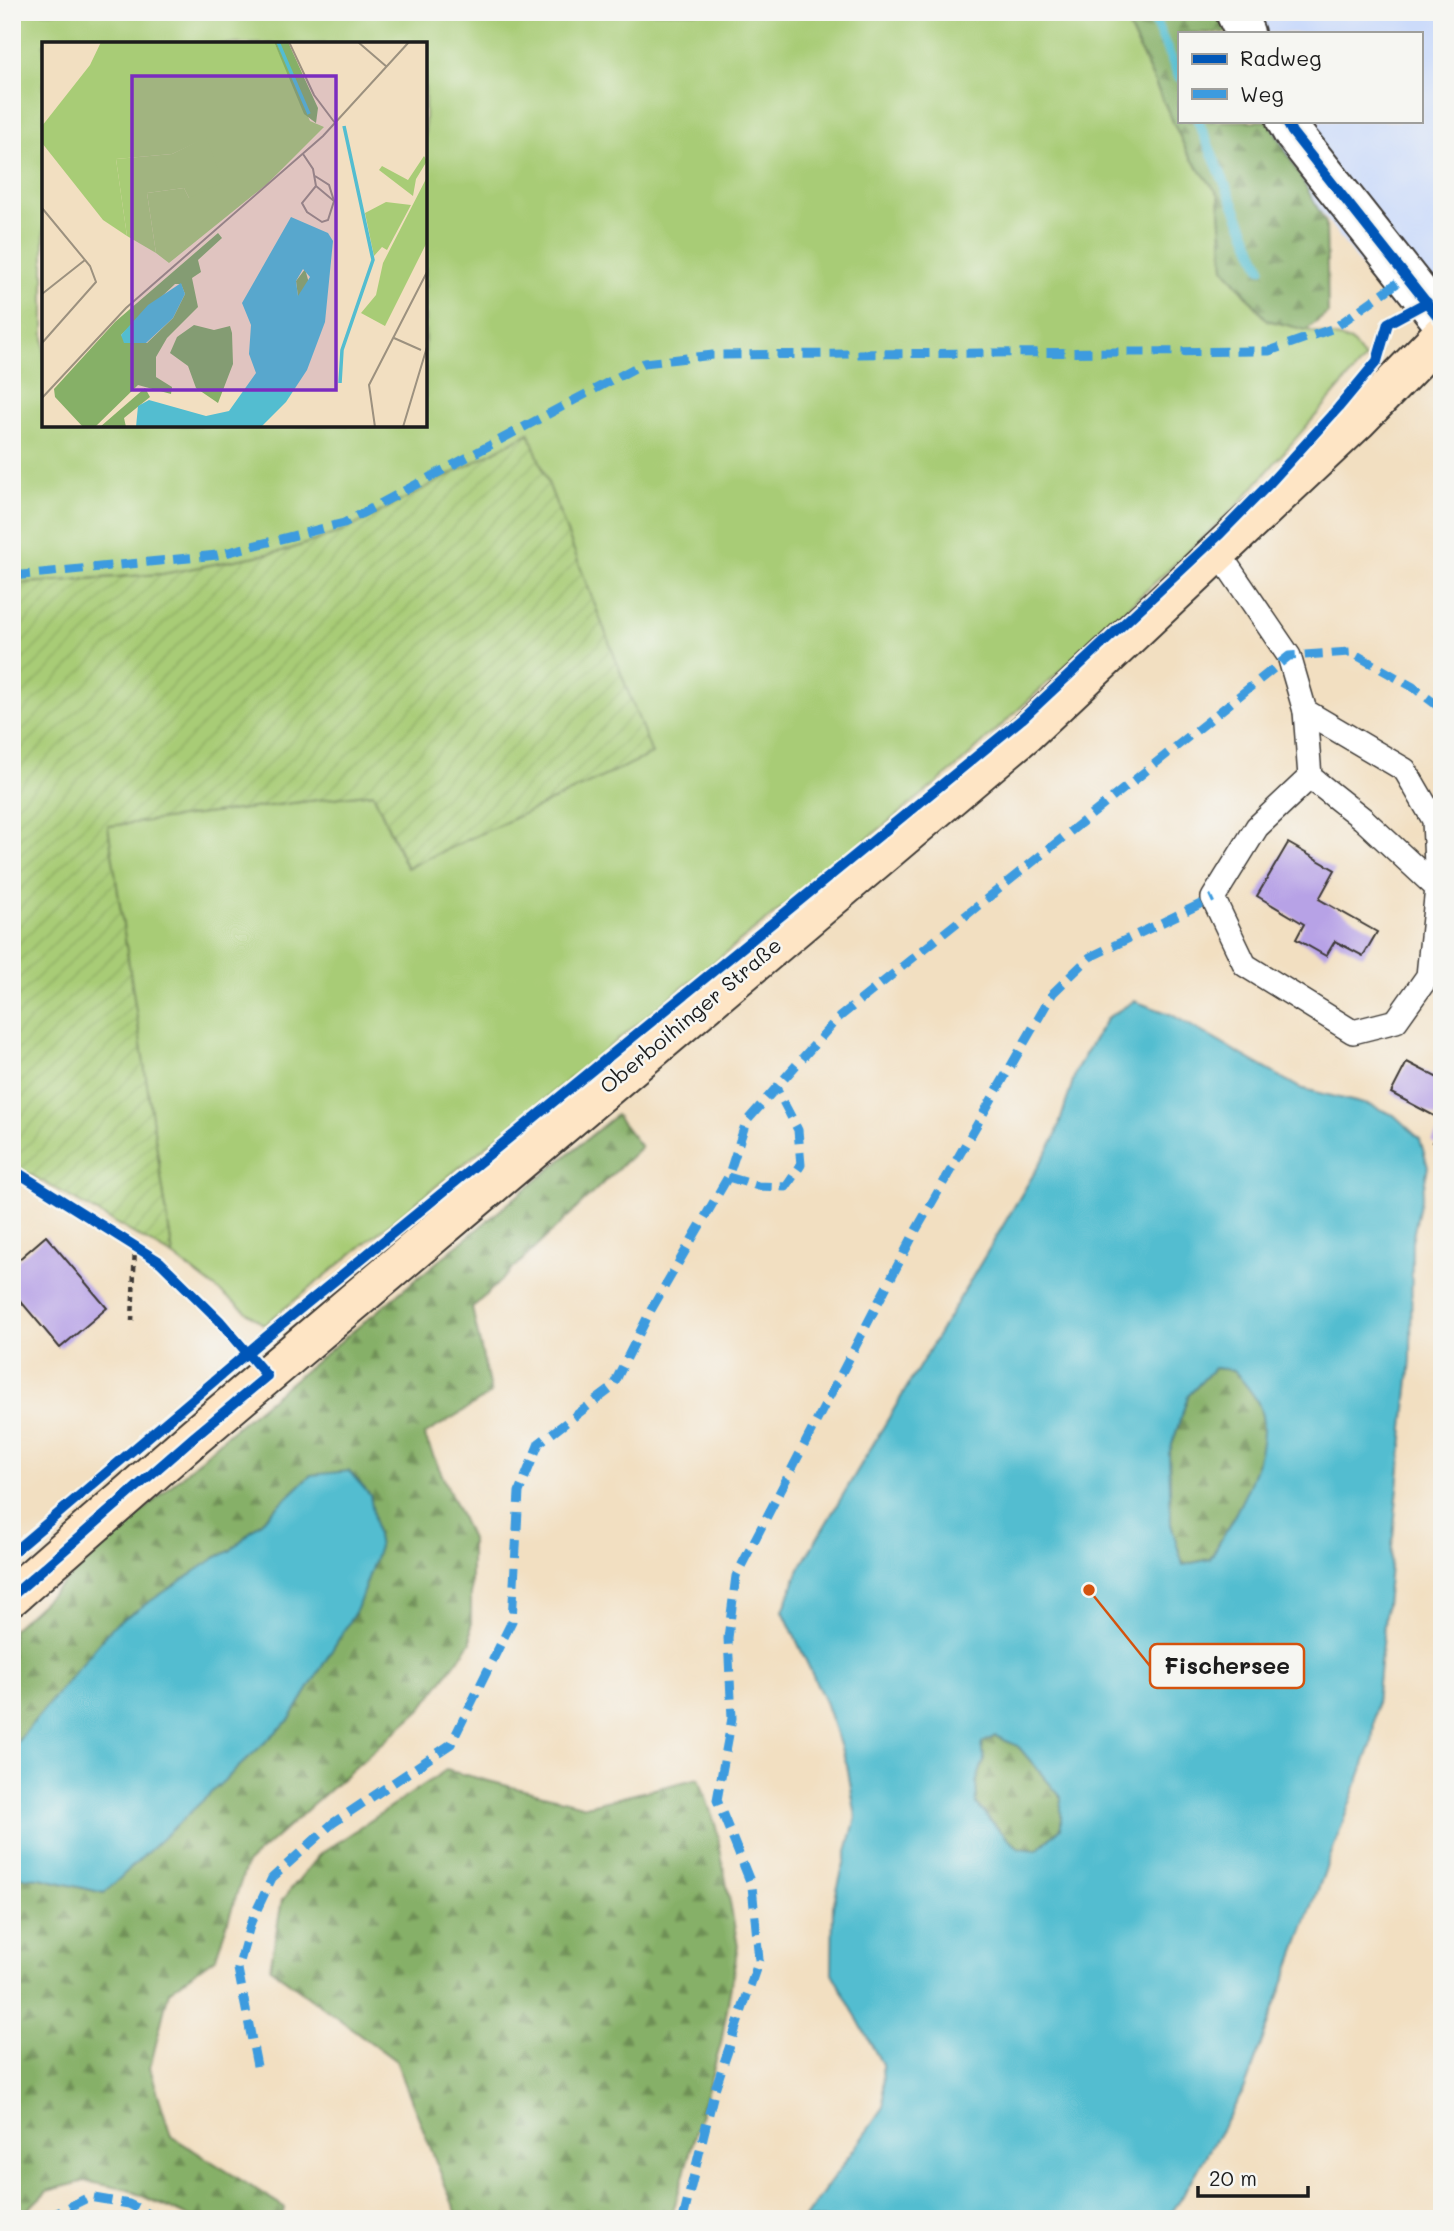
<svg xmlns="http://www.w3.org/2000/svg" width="1454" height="2231" font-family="Mali,sans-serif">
  <defs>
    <pattern id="forest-firs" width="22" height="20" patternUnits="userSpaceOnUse" patternTransform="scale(1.75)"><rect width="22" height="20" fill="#86b067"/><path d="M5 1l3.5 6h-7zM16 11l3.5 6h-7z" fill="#6d8e54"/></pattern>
    <pattern id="garden-furrows" width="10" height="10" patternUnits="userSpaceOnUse" patternTransform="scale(1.75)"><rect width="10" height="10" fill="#a8cc76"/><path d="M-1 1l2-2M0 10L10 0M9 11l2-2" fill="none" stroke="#90af66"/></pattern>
  </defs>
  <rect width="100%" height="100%" fill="#f6f6f2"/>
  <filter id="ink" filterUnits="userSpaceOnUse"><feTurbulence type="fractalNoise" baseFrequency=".0143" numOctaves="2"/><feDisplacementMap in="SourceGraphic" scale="14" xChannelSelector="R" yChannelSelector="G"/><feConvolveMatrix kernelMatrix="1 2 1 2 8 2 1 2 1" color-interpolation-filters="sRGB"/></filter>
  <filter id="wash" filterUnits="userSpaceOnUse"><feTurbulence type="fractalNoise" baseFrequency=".00686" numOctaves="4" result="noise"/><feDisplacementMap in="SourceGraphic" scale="28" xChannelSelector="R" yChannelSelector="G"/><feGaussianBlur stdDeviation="1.57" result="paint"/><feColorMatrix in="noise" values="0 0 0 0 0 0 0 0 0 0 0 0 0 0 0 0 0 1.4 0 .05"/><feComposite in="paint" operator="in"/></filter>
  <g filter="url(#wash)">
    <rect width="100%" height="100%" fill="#f2dfc1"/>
    <polygon fill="#ccdbfa" points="1214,12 1442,12 1442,323 1388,304 1273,145 1262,121 1421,121 1421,33 1223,33"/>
    <path fill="#a8cc76" stroke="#627449" stroke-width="2" fill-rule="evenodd" d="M12 12H1122L1188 154 1219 195 1224 268 1267 320 1351 341 1365 359 1238 505 959 765 264 1325 173 1256 107 826 373 793 406 867 346 530 288 550 163 574 12 584ZM44 44H425V425H44Z"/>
    <g fill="url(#forest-firs)" stroke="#516642" stroke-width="2">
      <polygon points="1122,12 1222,12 1231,33 1179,33 1179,121 1269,121 1326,223 1328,313 1306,330 1267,320 1224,268 1219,195 1188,154"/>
      <polygon points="616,1115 641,1147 472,1308 491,1394 424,1435 471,1539 471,1642 422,1708 247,1863 216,1957 169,1991 150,2068 171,2136 284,2207 282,2219 193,2219 129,2190 85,2181 47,2191 18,2219 12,2219 12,1877 40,1878 104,1893 311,1475 230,1551 215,1558 12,1748 12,1630 229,1433"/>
      <path d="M1214 1368 1234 1370C1241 1379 1251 1390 1257 1401 1281 1446 1232 1520 1210 1559L1183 1565 1171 1524 1169 1454 1188 1396Z"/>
      <polygon points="995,1736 1018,1746 1061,1797 1061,1828 1037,1850 1019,1848 999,1830 977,1804 976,1783 984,1760 982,1743"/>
      <polygon points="446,1770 586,1806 699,1778 716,1827 738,1946 721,2043 671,2219 473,2219 456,2212 396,2061 270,1968 282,1900 319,1855"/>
    </g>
    <polygon fill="url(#garden-furrows)" stroke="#627449" stroke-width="2" points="529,433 652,754 407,868 373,793 108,826 173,1256 12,1164 12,584 163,574 288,550 346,530"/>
    <g fill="#53bdd0" stroke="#386c76" stroke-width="2" fill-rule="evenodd">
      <path d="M1134 1001 1170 1014 1300 1088 1372 1106 1394 1115 1420 1139 1428 1167 1412 1241 1411 1360 1372 1743 1245 2088 1181 2199 1167 2219H804L884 2107 882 2064 832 1973 833 1906 856 1817 847 1765 825 1702 783 1611 799 1569 1055 1138 1077 1068 1107 1018ZM1214 1368 1234 1370C1241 1380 1251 1390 1257 1401 1280 1446 1232 1520 1210 1559L1183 1565 1171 1524 1169 1454 1188 1396ZM995 1736 1018 1746 1061 1797V1828L1037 1850 1019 1848 999 1830 977 1804 976 1783 984 1760 982 1743Z"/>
      <polygon points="349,1471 370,1495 379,1547 357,1609 290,1719 104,1893 40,1878 12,1877 12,1748 113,1626 215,1558 230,1551 311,1475"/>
    </g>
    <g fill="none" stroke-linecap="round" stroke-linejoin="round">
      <g stroke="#53bdd0" stroke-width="10">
        <polyline points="1151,12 1179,77"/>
        <polyline points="1198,121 1261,268"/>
      </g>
    </g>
    <g id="blocks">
      <g fill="#b7a2e6">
        <polygon points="1288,843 1335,870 1319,899 1377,932 1363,956 1335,941 1326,956 1296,939 1304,924 1257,896"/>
        <polygon points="1407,1062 1442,1080 1442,1120 1391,1093"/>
        <polygon points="1442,1124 1442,1147 1432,1142"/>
        <polygon points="46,1236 107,1308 60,1348 12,1291 12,1255 17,1261"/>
      </g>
    </g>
  </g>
  <g filter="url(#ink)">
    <use href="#blocks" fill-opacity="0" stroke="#3c3935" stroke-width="2"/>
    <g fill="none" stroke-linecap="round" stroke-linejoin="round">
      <g stroke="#3c3935" stroke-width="26">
        <g id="service">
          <polyline points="1218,552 1289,656 1305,711 1310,777 1257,827 1213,898 1245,965 1353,1032 1396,1021 1428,976 1437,888 1363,819 1310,777"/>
          <polyline points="1305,711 1405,770 1434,820 1437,888"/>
        </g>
      </g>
      <g stroke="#3c3935" stroke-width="42">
        <g id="minor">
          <polyline points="1235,12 1245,33"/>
          <polyline points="1286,121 1292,132 1442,322"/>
        </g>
      </g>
      <g stroke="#3c3935" stroke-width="42">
        <polyline id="secondary" points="12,1596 195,1436 1027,732 1357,421 1442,334"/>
      </g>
      <polyline stroke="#3c3935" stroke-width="4.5" stroke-dasharray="5 5" stroke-linecap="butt" points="132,1321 135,1246"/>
      <use href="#service" stroke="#fff" stroke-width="23"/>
      <use href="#minor" stroke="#fff" stroke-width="38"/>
      <use href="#secondary" stroke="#fee5c5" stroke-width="38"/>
      <g stroke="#3c9bdf" stroke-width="9" stroke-dasharray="18 9" stroke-linecap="butt">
        <polyline points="12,576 217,555 344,523 644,363 713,355 1269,351 1334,328 1407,276"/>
        <polyline points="728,1177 758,1186 786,1187 801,1165 798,1130 776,1088"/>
        <polyline points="257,2066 238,1969 251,1922 272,1878 333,1823 451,1744 512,1621 519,1492 539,1443 612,1388 651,1310 728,1177 746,1122 837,1019 1289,656 1351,652 1413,687 1442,709"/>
        <polyline points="45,2219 89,2197 129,2204 159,2219"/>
        <polyline points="683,2219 715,2089 759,1960 752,1886 717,1800 732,1718 728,1638 736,1576 916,1230 1053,993 1090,957 1213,898"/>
      </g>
      <g stroke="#f6f6f2" stroke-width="15">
        <g id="cycleway">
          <polyline points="1286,121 1292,132 1442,322"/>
          <polyline points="12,1169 160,1262 219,1320 267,1376 195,1436 12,1596"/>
          <polyline points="12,1553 267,1336 1022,719 1221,533 1270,483 1338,408 1377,361 1388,323 1427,302"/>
        </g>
      </g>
      <use href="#cycleway" stroke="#0057b8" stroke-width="10"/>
    </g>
  </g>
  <g text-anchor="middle" stroke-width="5" stroke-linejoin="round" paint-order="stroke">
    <g font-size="21" fill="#1c1c1c" stroke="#f6f6f2">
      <text transform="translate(691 1016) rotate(-40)" y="7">Oberboihinger Straße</text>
    </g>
  </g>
  <g transform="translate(42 42)">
    <rect width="385" height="385" fill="#f2dfc1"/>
    <path d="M59 0H232L268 79 282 85 225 142 127 221 114 211 105 151 142 146 147 156 164 96 130 112 74 117 85 194 61 178 0 101V84L48 23ZM382 114 385 119 374 137 371 154 337 128 340 124 366 138ZM385 135V200L343 284 319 271 334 253 341 221ZM344 160 369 163 345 208 340 205 332 214 323 171Z" fill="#a8cc76"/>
    <path d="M232 0H246L276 66 274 81 262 72ZM176 191 180 196 156 218 159 230 150 236 156 265 125 296 114 315V335L130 345 129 352 96 343 53 385H41L13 355 12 347 73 280ZM133 242H139L143 252 131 276 105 301H85L79 293ZM263 227 267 241 256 255 254 239ZM152 283 172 288 188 284 190 291 191 322 176 361 154 346 146 324 128 311 135 295ZM103 346 108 355 82 376 84 385H58Z" fill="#86b067" fill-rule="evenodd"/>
    <path d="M164 95 181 140 147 156 142 146 105 151 114 211 85 194 74 117 130 112Z" fill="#a8cc76"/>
    <path d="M249 175 286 191 291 199 283 280 265 328 244 360 219 385H94L96 364 107 358 164 374 187 369 214 331 207 312 209 283 200 261ZM261 227 268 235 256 254 254 239ZM139 241 143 252 131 276 104 301H82L79 293 106 263Z" fill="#53bdd0" fill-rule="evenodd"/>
    <path fill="none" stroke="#53bdd0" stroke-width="3.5" d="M236 0 267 72M298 341 300 308 331 218 302 84"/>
    <path fill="none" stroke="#9c917f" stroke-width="2" d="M247 0 272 53 293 81M316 0 345 25M261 112 271 127 274 144 260 161 265 170 280 180 286 178 292 159 274 144M273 134 287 143 292 159M0 166 48 224 54 240 0 301M0 252 43 218M352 296 379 308M0 356 84 266 281 94 367 0M333 385 327 343 385 230M361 385 385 305"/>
    <path fill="#7b2cbf" fill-opacity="0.15" stroke="#7b2cbf" stroke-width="3.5" d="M90 34H294V348H90Z"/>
    <rect width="385" height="385" fill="none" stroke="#1c1c1c" stroke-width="3.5"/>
  </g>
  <path fill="none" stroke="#d4530e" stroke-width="2.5" d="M1089 1590L1150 1666"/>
  <circle fill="#d4530e" stroke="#f6f6f2" stroke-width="2.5" cx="1089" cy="1590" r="7"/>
  <rect fill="#f6f6f2" stroke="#d4530e" stroke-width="2.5" x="1150" y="1644" width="154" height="44" rx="7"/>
  <g font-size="23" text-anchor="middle" font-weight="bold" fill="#1c1c1c">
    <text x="1227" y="1674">Fischersee</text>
  </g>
  <rect width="1454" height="2231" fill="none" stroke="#f6f6f2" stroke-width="42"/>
  <rect x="1178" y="32" width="245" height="91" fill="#f6f6f2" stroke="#9f9f9c" stroke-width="2"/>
  <rect x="1192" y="54" width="35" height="10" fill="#0057b8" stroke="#9f9f9c" stroke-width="2"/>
  <text x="1240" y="66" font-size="21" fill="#1c1c1c">Radweg</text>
  <rect x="1192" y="89" width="35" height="10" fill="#3c9bdf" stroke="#9f9f9c" stroke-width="2"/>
  <text x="1240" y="102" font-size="21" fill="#1c1c1c">Weg</text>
  <path d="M1198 2186v10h110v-10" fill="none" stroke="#1c1c1c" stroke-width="3.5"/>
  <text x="1209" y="2186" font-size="21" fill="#1c1c1c" stroke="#f6f6f2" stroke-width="5" paint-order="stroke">20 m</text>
</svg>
